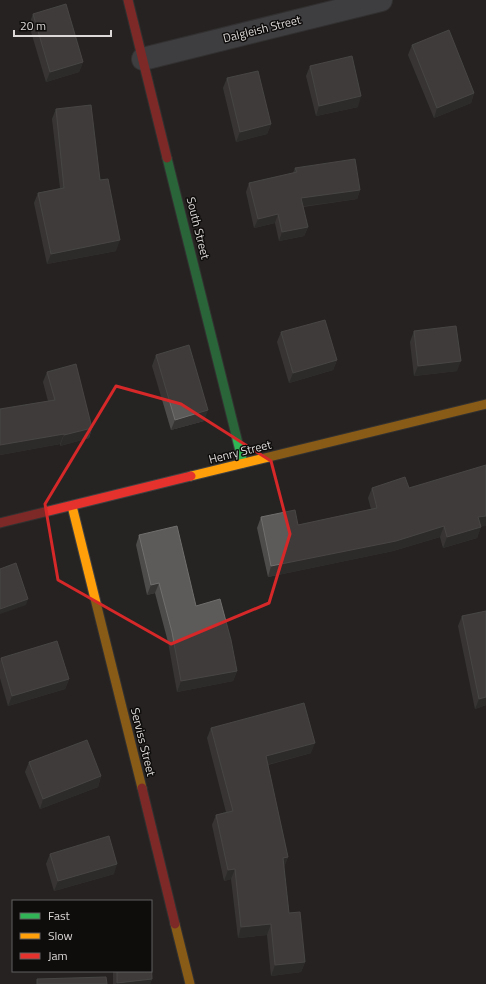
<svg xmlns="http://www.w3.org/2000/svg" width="486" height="984" font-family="'Titillium Web',sans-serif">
  <rect width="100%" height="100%" fill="#262323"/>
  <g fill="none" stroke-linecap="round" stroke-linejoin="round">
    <g stroke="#424141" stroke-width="24">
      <polyline id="street" points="143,59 381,0"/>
    </g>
    <g stroke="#424141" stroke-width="11">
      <polyline id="fast" points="167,158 243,463"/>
    </g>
    <g stroke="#424141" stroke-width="11">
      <g id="slow">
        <polyline points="191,476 486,404"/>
        <polyline points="72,506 142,788"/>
        <polyline points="175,924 190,984"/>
      </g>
    </g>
    <g stroke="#424141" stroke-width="11">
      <g id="jam">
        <polyline points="128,0 167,158"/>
        <polyline points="0,523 191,476"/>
        <polyline points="142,788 175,924"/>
      </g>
    </g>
    <use href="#street" stroke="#5c5f66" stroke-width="22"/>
    <use href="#fast" stroke="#30b455" stroke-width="9"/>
    <use href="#slow" stroke="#ff9f0a" stroke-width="9"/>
    <use href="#jam" stroke="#e5322d" stroke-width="9"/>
  </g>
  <g fill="#4e4b4b">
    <polygon points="33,14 83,62 79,72 46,82 29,25"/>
    <polygon points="412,45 474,93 471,103 434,118 408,55"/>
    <polygon points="310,66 358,107 316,116 306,76"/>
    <polygon points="227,78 271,124 267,134 236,142 223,88"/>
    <polygon points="56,109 100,180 116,251 47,264 34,203 38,193 60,188 52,119"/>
    <polygon points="295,168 360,190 357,199 303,207 308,227 304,236 279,241 275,223 254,228 246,192 249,183 293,173"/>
    <polygon points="414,331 457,371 414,376 410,342"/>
    <polygon points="281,332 337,360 333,370 289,383 277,342"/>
    <polygon points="156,355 204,421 171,430 152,366"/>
    <polygon points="47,372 92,428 89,438 60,446 60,444 0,455 0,409 48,401 43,382"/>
    <polygon points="372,488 409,488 481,526 477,538 443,548 440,537 393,551 268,577 257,528 261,517 298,525 371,509 368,498"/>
    <polygon points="139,535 196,606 237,671 233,681 177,692 168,642 155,593 147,595 136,545"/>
    <polygon points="486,611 486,705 475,709 458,626 462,616"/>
    <polygon points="1,658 69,679 65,689 8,706 0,678 0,661"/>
    <polygon points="211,728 311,753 268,765 288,857 284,867 289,913 305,962 301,972 271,976 267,935 238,938 231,879 224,881 212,825 216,815 226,812 207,738"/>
    <polygon points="29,762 101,776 98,787 40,809 25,772"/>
    <polygon points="50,854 114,874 54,891 46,864"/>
    <polygon points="113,971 151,971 152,979 150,984 113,984"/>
  </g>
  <g fill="#373434">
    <polygon points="83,62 79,72 46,82 50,72"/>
    <polygon points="474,93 471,103 434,118 437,108"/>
    <polygon points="361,96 358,107 316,116 319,106"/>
    <polygon points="271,124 267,134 236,142 240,132"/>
    <polygon points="360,190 357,199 298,207 301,198"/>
    <polygon points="278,214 275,223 254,228 258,219"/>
    <polygon points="308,227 304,236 279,241 282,232"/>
    <polygon points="120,240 116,251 47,264 51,254"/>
    <polygon points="337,360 333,370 289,383 293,373"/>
    <polygon points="461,361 457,371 414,376 418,366"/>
    <polygon points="208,410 204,421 171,430 175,420"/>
    <polygon points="92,428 89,438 60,446 64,435"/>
    <polygon points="64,434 60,444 0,455 0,445"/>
    <polygon points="486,516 486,526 474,527 478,517"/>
    <polygon points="444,526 440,537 393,551 268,577 271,566"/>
    <polygon points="481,527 477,538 443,548 447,537"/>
    <polygon points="159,583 155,593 147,595 151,585"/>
    <polygon points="28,599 26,605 0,614 0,609"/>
    <polygon points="237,671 233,681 177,692 181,681"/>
    <polygon points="69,679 65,689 8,706 12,696"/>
    <polygon points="486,697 486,705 475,709 479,699"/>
    <polygon points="315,743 311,753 262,766 266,756"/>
    <polygon points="101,776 98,787 40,809 43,799"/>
    <polygon points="288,857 284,867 279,869 283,858"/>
    <polygon points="117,864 114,874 54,891 58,881"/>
    <polygon points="235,869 231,879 224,881 228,870"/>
    <polygon points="271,924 267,935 238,938 241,927"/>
    <polygon points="305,962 301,972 271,976 275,965"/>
    <polygon points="152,979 150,984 116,984 117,983"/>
  </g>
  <g fill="#5d5a5a" stroke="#716e6e">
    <polygon points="66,4 83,62 50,72 33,14"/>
    <polygon points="449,30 474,93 437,108 412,45"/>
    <polygon points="352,56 361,96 319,106 310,66"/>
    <polygon points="258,71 271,124 240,132 227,78"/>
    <polygon points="91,105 100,180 108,179 120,240 51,254 38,193 64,188 56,109"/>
    <polygon points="355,159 360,190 301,198 308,227 282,232 278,214 258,219 249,183 297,172 295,168"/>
    <polygon points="325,320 337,360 293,373 281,332"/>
    <polygon points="456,326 461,361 418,366 414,331"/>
    <polygon points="189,345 208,410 175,420 156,355"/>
    <polygon points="76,364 92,428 64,435 64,434 0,445 0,409 55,400 47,372"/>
    <polygon points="486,465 486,516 478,517 481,527 447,537 444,526 396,541 271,566 261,517 295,510 298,525 377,508 372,488 405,477 409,488"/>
    <polygon points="177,526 196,606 220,599 231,640 237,671 181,681 172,632 159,583 151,585 139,535"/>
    <polygon points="16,563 28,599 0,609 0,569"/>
    <polygon points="486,611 486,697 479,699 462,616"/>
    <polygon points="57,641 69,679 12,696 1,658"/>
    <polygon points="304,703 315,743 266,756 288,857 283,858 289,913 300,912 305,962 275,965 271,924 241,927 235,869 228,870 216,815 233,811 211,728"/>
    <polygon points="87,740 101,776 43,799 29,762"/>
    <polygon points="109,836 117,864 58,881 50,854"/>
    <polygon points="151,956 152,979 117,983 117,971 151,971"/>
    <polygon points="106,977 107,984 37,984 37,979"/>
  </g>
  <path d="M0 0H486V984H0ZM116 386 181 404 271 461 290 534 269 603 171 644 58 580 45 504Z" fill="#262323" fill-opacity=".55" fill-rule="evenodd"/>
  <path fill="none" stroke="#d62828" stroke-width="3" stroke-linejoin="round" d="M116 386 181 404 271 461 290 534 269 603 171 644 58 580 45 504Z"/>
  <g text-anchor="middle" stroke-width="3" stroke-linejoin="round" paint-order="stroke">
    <g font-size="12" fill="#dcd9d8" stroke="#0f0c0c">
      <text transform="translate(262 29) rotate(-14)" y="4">Dalgleish Street</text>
      <text transform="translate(198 228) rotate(76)" y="4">South Street</text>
      <text transform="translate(240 452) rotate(-14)" y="4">Henry Street</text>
      <text transform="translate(143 742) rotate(76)" y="4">Serviss Street</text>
    </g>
  </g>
  <rect x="12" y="900" width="140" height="72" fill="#0f0c0c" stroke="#615e5e"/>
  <rect x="20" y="913" width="20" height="6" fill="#30b455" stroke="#615e5e"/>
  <text x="48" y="920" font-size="12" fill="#dcd9d8">Fast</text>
  <rect x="20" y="933" width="20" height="6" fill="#ff9f0a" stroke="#615e5e"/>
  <text x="48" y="940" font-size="12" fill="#dcd9d8">Slow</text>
  <rect x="20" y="953" width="20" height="6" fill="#e5322d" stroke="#615e5e"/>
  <text x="48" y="960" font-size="12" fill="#dcd9d8">Jam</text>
  <path d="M14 30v6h97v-6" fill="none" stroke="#dcd9d8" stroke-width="2"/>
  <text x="20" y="30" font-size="12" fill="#dcd9d8" stroke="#0f0c0c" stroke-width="3" paint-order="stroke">20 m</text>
</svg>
